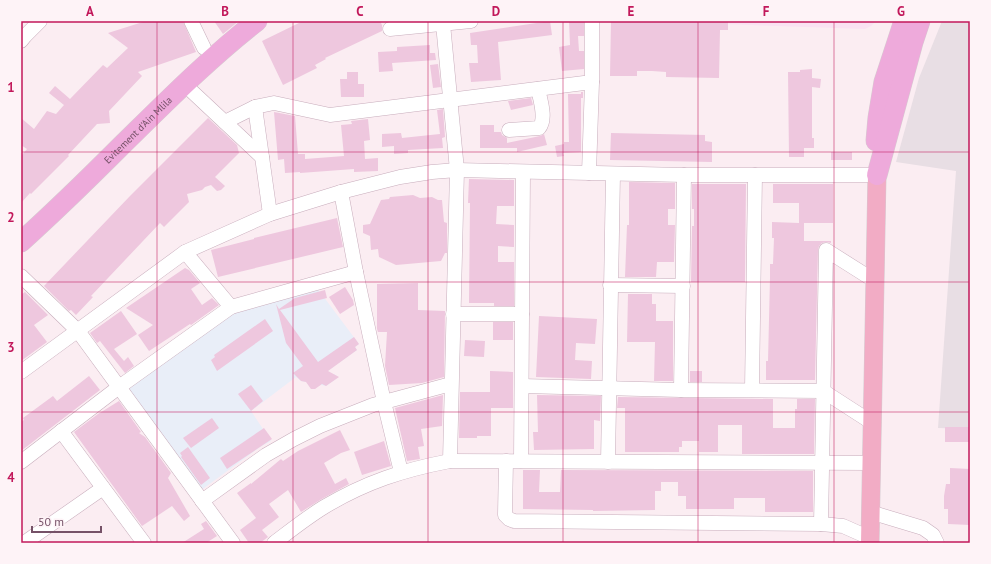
<svg xmlns="http://www.w3.org/2000/svg" width="991" height="564" font-family="'PT Sans',sans-serif">
  <rect width="100%" height="100%" fill="#fbedf2"/>
  <polygon fill="#fae2f2" points="722,21 876,21 871,26 865,29 722,24"/>
  <polygon fill="#e8dee4" points="942,21 970,21 970,429 938,428 956,171 896,162 919,78"/>
  <polygon fill="#e9eef8" points="317,288 359,344 355,347 357,350 326,372 329,376 334,374 337,376 336,379 326,386 301,381 296,377 251,411 271,441 260,447 200,491 126,391 230,314"/>
  <g fill="#eec7de">
    <polygon points="146,21 183,21 196,52 138,72 142,76 109,111 110,123 97,124 68,155 69,156 31,194 30,193 21,203 21,156 27,149 21,145 21,118 34,129 47,111 56,114 64,105 49,93 55,86 70,99 103,65 107,68 128,48 108,33"/>
    <polygon points="214,21 239,21 223,34"/>
    <polygon points="303,21 380,21 382,25 382,31 325,58 326,59 315,65 317,68 283,85 262,41"/>
    <polygon points="550,21 552,35 498,42 501,80 471,82 469,63 478,63 477,45 471,45 470,33"/>
    <polygon points="569,21 584,21 584,36 578,36 579,51 584,51 584,69 562,71 559,47 570,45"/>
    <polygon points="611,21 728,21 728,30 720,30 719,78 666,77 666,72 652,71 637,71 637,76 610,76"/>
    <polygon points="430,45 430,53 435,53 436,60 392,63 393,71 379,72 378,52 397,51 397,47"/>
    <polygon points="438,64 441,87 433,88 430,65"/>
    <polygon points="812,69 812,78 821,79 820,88 812,87 812,138 814,138 814,148 804,148 804,157 789,157 788,72 800,72 800,70"/>
    <polygon points="347,72 358,72 358,84 364,84 364,97 341,97 340,79 347,79"/>
    <polygon points="581,92 583,92 583,98 581,98 581,152 563,153 564,156 557,157 555,146 564,144 564,142 569,142 568,94 581,94"/>
    <polygon points="531,98 533,105 511,110 508,101"/>
    <polygon points="443,109 445,137 442,138 443,148 408,150 408,153 394,154 394,146 382,147 382,134 401,133 402,138 440,134 437,110"/>
    <polygon points="274,112 295,116 298,154 305,154 305,159 344,156 341,125 352,124 351,121 368,119 370,140 364,141 365,159 378,158 378,171 354,172 354,169 300,173 300,172 285,173 284,159 278,160"/>
    <polygon points="208,118 237,145 239,153 215,177 225,186 221,190 217,191 211,185 205,187 202,190 187,194 189,202 164,227 160,223 91,296 93,297 76,315 71,310 69,311 44,286 130,196"/>
    <polygon points="480,125 494,125 494,132 501,132 502,135 507,138 507,143 540,136 544,134 547,145 517,152 517,148 480,148"/>
    <polygon points="611,133 705,135 705,141 712,142 712,162 610,160"/>
    <rect x="831" y="152" width="21" height="8"/>
    <polygon points="469,179 514,180 514,206 497,206 496,224 514,225 514,247 498,246 498,262 514,262 514,306 494,306 494,303 469,303 470,203 468,203"/>
    <polygon points="629,182 675,183 675,209 668,209 668,225 675,225 674,262 657,262 656,277 625,277 627,225 629,225"/>
    <polygon points="692,184 746,184 745,282 691,282 692,226 694,226 694,209 692,209"/>
    <polygon points="773,184 833,184 833,223 804,223 804,241 831,241 831,243 827,242 822,243 819,246 818,250 815,380 766,380 766,361 768,361 770,278 770,264 773,264 774,238 772,238 772,222 799,223 799,203 773,203"/>
    <polygon points="413,195 420,198 432,197 438,200 442,200 444,222 447,223 447,253 445,253 441,261 396,265 379,257 378,249 371,250 370,236 363,233 363,225 370,224 381,200 389,199 390,197"/>
    <polygon points="337,218 343,247 218,277 211,250 254,239 254,238"/>
    <polygon points="185,268 189,270 200,283 191,289 202,305 212,298 219,305 191,325 190,324 149,351 138,335 153,325 126,308"/>
    <polygon points="418,283 418,310 445,311 444,377 422,383 389,385 385,366 387,332 378,332 377,329 377,284"/>
    <polygon points="345,287 353,300 354,305 340,314 329,297"/>
    <polygon points="325,290 327,298 280,310 318,362 354,337 359,344 355,347 357,350 328,371 339,377 326,386 322,384 315,389 311,389 306,382 301,381 293,373 303,366 286,343 276,304 279,309 295,298"/>
    <polygon points="25,292 48,315 34,325 47,342 21,361 21,295"/>
    <polygon points="628,294 652,294 652,304 656,304 656,321 673,321 673,381 654,381 655,342 627,342"/>
    <polygon points="121,311 137,334 114,349 124,361 128,357 134,366 125,373 100,341 97,343 90,333"/>
    <polygon points="539,316 597,319 595,344 576,343 575,360 592,361 591,379 536,377"/>
    <polygon points="265,319 273,331 217,371 211,360 215,357 214,355"/>
    <rect x="493" y="322" width="20" height="18"/>
    <polygon points="465,340 485,341 484,357 464,356"/>
    <polygon points="490,371 513,372 513,408 491,408 491,436 477,436 477,438 459,438 460,392 490,392"/>
    <rect x="690" y="371" width="12" height="11"/>
    <polygon points="89,376 100,390 21,451 21,422 24,420 23,418 53,396 57,401"/>
    <polygon points="251,385 263,401 251,411 238,394"/>
    <polygon points="443,395 442,426 421,429 424,446 418,447 420,459 407,461 395,408"/>
    <polygon points="537,395 601,396 600,421 594,420 594,449 534,450 533,432 538,432"/>
    <polygon points="618,397 773,399 773,428 795,428 795,409 797,409 797,399 815,399 814,454 742,454 742,425 718,425 718,452 699,452 699,441 682,441 682,447 679,447 679,452 625,452 625,408 617,408"/>
    <polygon points="119,401 141,432 139,433 145,437 171,473 168,478 190,516 184,521 172,506 142,526 74,432 98,414"/>
    <polygon points="212,418 219,428 191,448 183,438"/>
    <rect x="945" y="427" width="25" height="15"/>
    <polygon points="264,428 272,439 227,469 220,458"/>
    <polygon points="340,430 350,450 341,453 324,463 335,484 346,478 349,484 320,500 301,512 288,490 269,504 279,517 262,530 268,537 260,543 249,543 240,530 256,518 237,493 251,483 251,484 281,459 283,461 298,451"/>
    <polygon points="384,441 391,466 362,475 354,452"/>
    <polygon points="188,447 210,478 201,485 181,457 182,456 180,453"/>
    <polygon points="950,468 970,469 970,525 948,524 948,509 944,509 944,496 946,484 950,484"/>
    <polygon points="523,470 540,470 539,492 560,492 561,470 813,471 813,512 765,512 765,498 734,498 734,509 686,509 686,496 678,496 678,482 661,482 661,491 655,491 655,510 593,511 593,510 523,509"/>
    <polygon points="206,521 217,536 206,543 182,543 204,529 201,524"/>
  </g>
  <g fill="none" stroke-linecap="round" stroke-linejoin="round">
    <g stroke="#c8adbc" stroke-width="15">
      <g id="minor">
        <polyline points="191,21 204,48"/>
        <polyline points="443,24 457,170 450,461"/>
        <polyline points="390,29 471,21"/>
        <polyline points="21,41 25,36 40,21"/>
        <polyline points="184,84 262,157"/>
        <polyline points="255,107 270,214"/>
        <polyline points="225,122 255,107 274,103 330,115 592,82"/>
        <path d="M509 130 539 128C547 119 540 99 538 89"/>
        <polyline points="589,173 592,82 592,21"/>
        <polyline points="341,192 356,272 384,402 401,472"/>
        <polyline points="185,252 231,307 356,272"/>
        <polyline points="21,276 78,331 233,543"/>
        <polyline points="610,285 683,286"/>
        <polyline points="453,314 522,314"/>
        <polyline points="21,372 185,252 270,214 341,192 400,177 432,172 457,170 684,175 877,175"/>
        <polyline points="522,386 681,390 823,391 871,422"/>
        <polyline points="681,390 684,175"/>
        <polyline points="752,390 755,175"/>
        <polyline points="61,431 144,543"/>
        <polyline points="506,461 505,515 509,519 514,521 821,524 843,526 870,538"/>
        <polyline points="521,461 523,172"/>
        <polyline points="21,462 119,387 231,307"/>
        <polyline points="608,462 613,174"/>
        <polyline points="202,501 266,455 294,439 320,426 373,405 451,384"/>
        <polyline points="870,512 923,528 933,535 937,543"/>
        <polyline points="821,524 826,250 875,281"/>
        <polyline points="24,543 103,488"/>
        <path d="M274 543C290 531 306 518 324 507 366 482 403 470 450 461L871 463"/>
      </g>
    </g>
    <g stroke="#d6cbd1" stroke-width="19">
      <polyline id="major" points="870,543 877,175"/>
    </g>
    <g stroke="#d6cbd1" stroke-width="21">
      <g id="highway">
        <polyline points="876,141 878,118 884,82 904,21"/>
        <polyline points="877,175 913,42 920,21"/>
        <path id="s1" d="M21 242C54 212 86 181 118 149 163 105 207 60 257 21"/>
      </g>
    </g>
    <use href="#minor" stroke="#fff" stroke-width="14"/>
    <use href="#major" stroke="#f2acc5" stroke-width="18"/>
    <use href="#highway" stroke="#eeaadb" stroke-width="20"/>
  </g>
  <path fill="none" stroke="#c2185b" stroke-width="1" stroke-opacity="0.55" d="M157 21V543M293 21V543M428 21V543M563 21V543M698 21V543M834 21V543M21 152H970M21 282H970M21 412H970"/>
  <g text-anchor="middle" stroke-width="4" stroke-linejoin="round" paint-order="stroke">
    <g font-size="10" fill="#755167" stroke="#fef3f7">
      <text dy="4" stroke="none"><textPath href="#s1" startOffset="162">Evitement d'Ain Mlila</textPath></text>
    </g>
  </g>
  <rect width="991" height="564" fill="none" stroke="#fef3f7" stroke-width="44"/>
  <path d="M32 526v6h69v-6" fill="none" stroke="#755167" stroke-width="2"/>
  <text x="38" y="526" font-size="12" fill="#755167" stroke="#fef3f7" stroke-width="3" paint-order="stroke">50 m</text>
  <rect x="22" y="22" width="947" height="520" fill="none" stroke="#c2185b" stroke-width="1.5"/>
  <g font-size="13" text-anchor="middle" font-weight="bold" fill="#c2185b">
    <text x="90" y="16">A</text>
    <text x="225" y="16">B</text>
    <text x="360" y="16">C</text>
    <text x="496" y="16">D</text>
    <text x="631" y="16">E</text>
    <text x="766" y="16">F</text>
    <text x="901" y="16">G</text>
    <text x="11" y="92">1</text>
    <text x="11" y="222">2</text>
    <text x="11" y="352">3</text>
    <text x="11" y="482">4</text>
  </g>
</svg>
